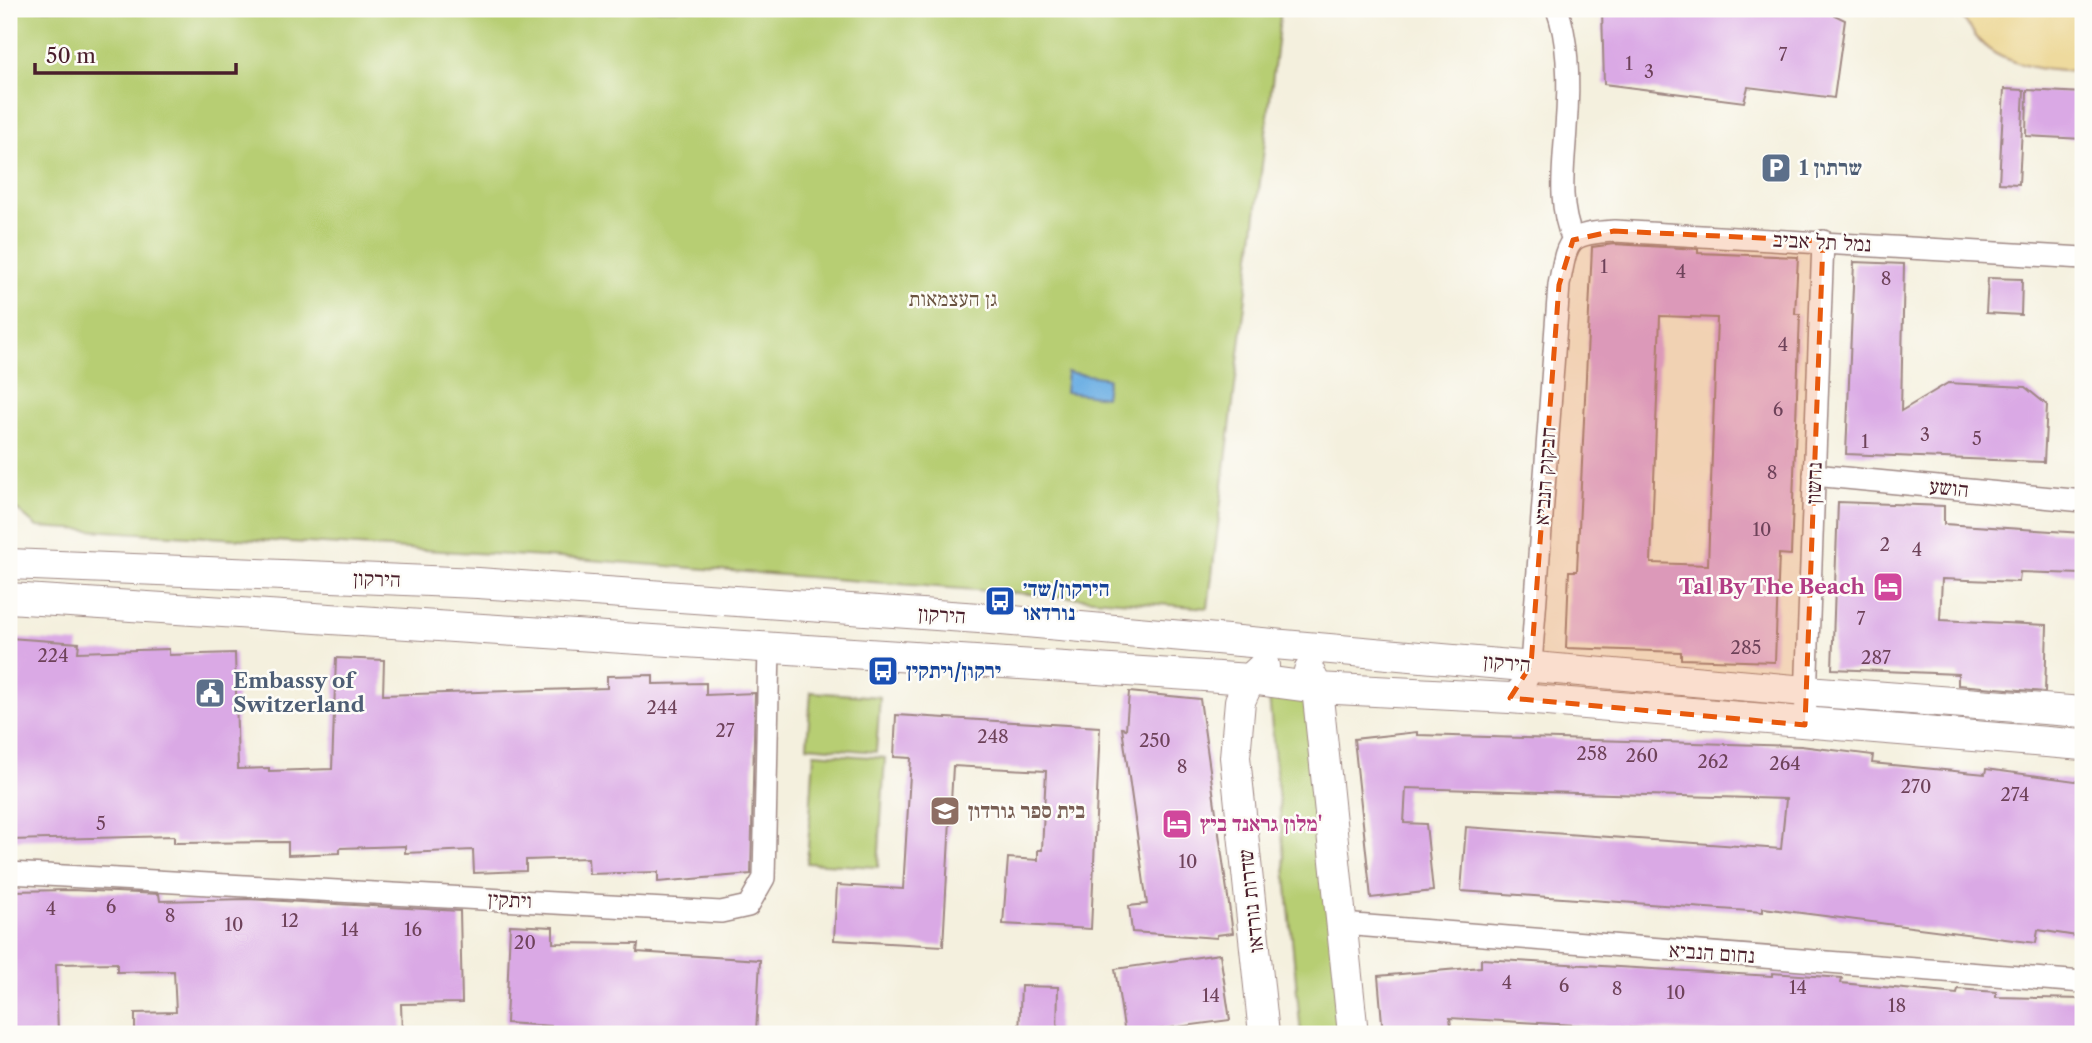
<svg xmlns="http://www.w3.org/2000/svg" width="2092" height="1043" font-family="'Libre Caslon Text','Frank Ruhl Libre',serif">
  <rect width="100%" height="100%" fill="#fdfcf7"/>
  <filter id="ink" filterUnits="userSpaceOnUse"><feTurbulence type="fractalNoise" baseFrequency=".0143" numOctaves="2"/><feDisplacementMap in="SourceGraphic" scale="14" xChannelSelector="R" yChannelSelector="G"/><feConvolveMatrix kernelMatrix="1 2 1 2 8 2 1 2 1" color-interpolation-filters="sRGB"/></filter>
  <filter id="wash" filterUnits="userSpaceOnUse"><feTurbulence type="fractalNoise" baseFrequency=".00686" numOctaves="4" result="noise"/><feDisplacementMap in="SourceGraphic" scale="28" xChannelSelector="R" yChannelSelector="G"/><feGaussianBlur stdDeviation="1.57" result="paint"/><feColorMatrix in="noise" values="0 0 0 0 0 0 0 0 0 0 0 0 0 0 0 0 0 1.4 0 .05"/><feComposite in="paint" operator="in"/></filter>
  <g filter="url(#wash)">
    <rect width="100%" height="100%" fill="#f4f0de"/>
    <g fill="#b7ce73" stroke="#80764f" stroke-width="2">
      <polygon points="9,9 1281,9 1208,608 577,559 37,527 9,503"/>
      <polygon points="811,692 880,697 876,752 807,746"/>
      <polygon points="1310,695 1343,1034 1301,1034 1269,697"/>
      <polygon points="814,753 885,758 878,867 807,863"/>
    </g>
    <path fill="#eeda9e" stroke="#9c7c64" stroke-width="2" d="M1946 9H2083V69C2057 75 2008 65 1987 48 1977 41 1970 27 1962 17H1946Z"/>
    <polygon fill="#70b1e4" stroke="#5d6888" stroke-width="2" points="1067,372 1108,378 1105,397 1065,392"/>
    <g id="blocks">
      <g fill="#daa9e5" fill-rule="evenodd">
        <polygon points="1602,9 1822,9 1845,20 1834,98 1748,87 1744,102 1604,84"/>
        <polygon points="2004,89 2024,90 2019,184 1999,183"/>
        <polygon points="2027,90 2083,93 2083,139 2026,136"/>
        <path d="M1614 244 1698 249V253L1798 257 1795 314H1800L1791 555 1779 554 1775 662 1681 659V652L1566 648 1569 571H1577L1592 247ZM1660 316 1717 318 1708 565 1651 563Z"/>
        <polygon points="1854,262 1904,264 1901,411 1948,383 2025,387 2047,405 2044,462 1846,454"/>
        <polygon points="1988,278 2022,279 2021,315 1986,313"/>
        <polygon points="1838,502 1944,506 1944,524 2083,533 2083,574 2020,572 2019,582 1942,579 1940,620 2047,625 2045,692 1958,685 1958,674 1832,669"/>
        <polygon points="9,638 79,643 78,652 169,649 169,655 235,653 238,769 269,768 269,771 332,769 336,658 384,660 383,695 607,688 607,676 653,675 653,684 706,683 706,695 755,693 751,874 658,882 658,872 589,874 588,858 526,860 526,871 474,873 473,850 405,853 405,846 340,848 340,853 288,855 288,842 174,843 174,836 9,840"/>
        <polygon points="1129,692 1200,699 1233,933 1217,935 1217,938 1132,932 1129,906 1147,904 1122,728 1126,729"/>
        <polygon points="896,715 1100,727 1091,929 1003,924 1008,858 1038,860 1038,850 1042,850 1046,771 953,766 943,946 834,940 837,885 903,889 911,758 894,757"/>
        <polygon points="1417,732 1417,735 1801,746 1873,755 1872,763 1985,774 1986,769 2083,782 2083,937 2038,930 2036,943 1763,908 1763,912 1461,891 1466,827 1781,849 1786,799 1406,788 1404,823 1426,824 1433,891 1371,898 1354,739"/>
        <polygon points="72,890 159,894 160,901 248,899 460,911 462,1003 401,1004 402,1034 135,1034 135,1013 176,1012 174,971 117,972 117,963 56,964 58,1034 9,1034 9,891"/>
        <polygon points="510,925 553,927 553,943 638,944 637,952 760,960 756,1033 699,1031 698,1034 551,1034 551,1026 506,1023"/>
        <polygon points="1220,954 1230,1020 1125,1034 1115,969"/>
        <polygon points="1481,959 1772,976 1772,973 1842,978 1841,983 1957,994 1958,989 1996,992 1996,997 2083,999 2083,1034 1740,1034 1450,1018 1452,1034 1383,1034 1378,976 1481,967"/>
        <polygon points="1021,986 1058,987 1057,1034 1019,1034"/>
      </g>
    </g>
  </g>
  <g filter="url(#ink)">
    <use href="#blocks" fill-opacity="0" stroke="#9f8884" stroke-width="2"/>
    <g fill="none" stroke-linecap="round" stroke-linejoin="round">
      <g stroke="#9f8884" stroke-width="24">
        <g id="street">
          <path d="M1557 9C1570 44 1569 90 1566 128 1564 166 1557 203 1573 240"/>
          <polyline points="1814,475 2083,501"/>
          <path d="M1510 698 1527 679 1531 665 1559 285C1568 240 1565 234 1614 231L2083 258"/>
          <polyline points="1805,725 1823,241"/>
          <polyline points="9,873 721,912 748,906 764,878 769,648"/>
          <polyline points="1342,924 2083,982"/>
        </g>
      </g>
      <g stroke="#9f8884" stroke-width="32">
        <g id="secondary">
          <polyline points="9,564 478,583 979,618 1806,691 2083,712"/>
          <polyline points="9,598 1250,679 1317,688 1510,698 2083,745"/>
          <polyline points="1264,666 1250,679 1240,701 1235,757 1264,1034"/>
          <polyline points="1309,671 1317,688 1353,1034"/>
        </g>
      </g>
      <use href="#street" stroke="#fff" stroke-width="21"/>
      <use href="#secondary" stroke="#fff" stroke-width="30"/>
    </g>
  </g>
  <path fill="#e8590c" fill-opacity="0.2" stroke="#e8590c" stroke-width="5" stroke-dasharray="14 9" stroke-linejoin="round" d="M1614 231 1823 241 1805 725 1510 698 1531 665 1559 285 1573 240Z"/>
  <defs>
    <g id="parking-square" transform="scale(1.575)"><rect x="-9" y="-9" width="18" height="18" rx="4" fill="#5c6f8a" stroke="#fdfcf7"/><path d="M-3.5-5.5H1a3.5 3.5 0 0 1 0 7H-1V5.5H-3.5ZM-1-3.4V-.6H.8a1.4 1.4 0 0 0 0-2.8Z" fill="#fff"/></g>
    <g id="hotel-square" transform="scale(1.575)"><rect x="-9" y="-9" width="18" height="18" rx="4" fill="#d1479c" stroke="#fdfcf7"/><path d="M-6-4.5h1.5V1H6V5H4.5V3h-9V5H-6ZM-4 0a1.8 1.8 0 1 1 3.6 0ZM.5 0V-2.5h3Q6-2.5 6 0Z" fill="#fff"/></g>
    <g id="bus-square" transform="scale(1.575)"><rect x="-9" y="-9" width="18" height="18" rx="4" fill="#1a4fb4" stroke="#fdfcf7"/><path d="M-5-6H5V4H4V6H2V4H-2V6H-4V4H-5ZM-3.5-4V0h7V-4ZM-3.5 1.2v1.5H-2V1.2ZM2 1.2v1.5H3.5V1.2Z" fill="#fff"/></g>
    <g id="civic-square" transform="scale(1.575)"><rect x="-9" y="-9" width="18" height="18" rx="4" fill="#5c6f8a" stroke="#fdfcf7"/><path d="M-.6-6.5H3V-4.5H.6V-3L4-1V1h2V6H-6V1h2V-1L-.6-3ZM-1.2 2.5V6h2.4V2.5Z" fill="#fff"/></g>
    <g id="school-square" transform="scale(1.575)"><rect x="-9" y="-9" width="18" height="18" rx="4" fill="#8d6e63" stroke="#fdfcf7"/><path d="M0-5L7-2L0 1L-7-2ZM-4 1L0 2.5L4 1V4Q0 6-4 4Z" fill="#fff"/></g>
  </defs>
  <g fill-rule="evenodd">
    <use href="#parking-square" x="1776" y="168"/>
    <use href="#hotel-square" x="1888" y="587"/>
    <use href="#bus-square" x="1000" y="601"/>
    <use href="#bus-square" x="883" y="671"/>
    <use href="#civic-square" x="210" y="693"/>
    <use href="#school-square" x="945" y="811"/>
    <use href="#hotel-square" x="1177" y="824"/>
  </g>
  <g text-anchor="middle" stroke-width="5" stroke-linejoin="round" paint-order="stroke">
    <g font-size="18" fill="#6e425a">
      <text x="1783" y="61">7</text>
      <text x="1629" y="70">1</text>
      <text x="1649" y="78">3</text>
      <text x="1604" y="273">1</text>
      <text x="1681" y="278">4</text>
      <text x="1886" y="285">8</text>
      <text x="1783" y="351">4</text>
      <text x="1778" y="416">6</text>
      <text x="1925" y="441">3</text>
      <text x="1977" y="445">5</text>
      <text x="1865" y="448">1</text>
      <text x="1772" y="479">8</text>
      <text x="1762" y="536">10</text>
      <text x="1885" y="551">2</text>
      <text x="1917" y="556">4</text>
      <text x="1861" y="625">7</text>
      <text x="1746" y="654">285</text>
      <text x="53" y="662">224</text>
      <text x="1876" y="664">287</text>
      <text x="662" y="714">244</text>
      <text x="725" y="737">27</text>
      <text x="993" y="743">248</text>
      <text x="1155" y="747">250</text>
      <text x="1592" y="760">258</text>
      <text x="1642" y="762">260</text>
      <text x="1713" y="768">262</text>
      <text x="1785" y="770">264</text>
      <text x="1182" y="773">8</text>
      <text x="1916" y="793">270</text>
      <text x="2015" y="801">274</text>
      <text x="101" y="830">5</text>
      <text x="1188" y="868">10</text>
      <text x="111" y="913">6</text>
      <text x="51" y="915">4</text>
      <text x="170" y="922">8</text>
      <text x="290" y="927">12</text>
      <text x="234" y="931">10</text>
      <text x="350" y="936">14</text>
      <text x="413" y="936">16</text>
      <text x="525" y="949">20</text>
      <text x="1507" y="989">4</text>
      <text x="1564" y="992">6</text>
      <text x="1798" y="994">14</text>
      <text x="1617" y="995">8</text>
      <text x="1676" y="999">10</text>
      <text x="1211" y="1002">14</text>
      <text x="1897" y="1012">18</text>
    </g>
    <g font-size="21" font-weight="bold" fill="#4e5e75" stroke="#fdfcf7" text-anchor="start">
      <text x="1799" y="175">שרתון 1</text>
      <text x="233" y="688">Embassy of<tspan x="233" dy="24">Switzerland</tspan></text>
    </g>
    <g font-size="21" fill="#4a1f2b" stroke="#fdfcf7">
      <text transform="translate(1822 242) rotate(3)" y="7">נמל תל אביב</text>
      <text transform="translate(1545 476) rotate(-86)" y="7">חבקוק הנביא</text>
      <text transform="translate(1814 483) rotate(-88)" y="7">נחשון</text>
      <text transform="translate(1949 488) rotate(6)" y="7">הושע</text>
      <text transform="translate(377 579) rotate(2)" y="7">הירקון</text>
      <text transform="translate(942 615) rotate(4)" y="7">הירקון</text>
      <text transform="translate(1507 663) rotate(5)" y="7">הירקון</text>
      <text transform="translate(510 900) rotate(3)" y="7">ויתקין</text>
      <text transform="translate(1251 901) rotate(-96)" y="7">שדרות נורדאו</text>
      <text transform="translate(1712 953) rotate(4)" y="7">נחום הנביא</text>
    </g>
    <g font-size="21" fill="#6b5441" stroke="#fdfcf7">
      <text x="953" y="306">גן העצמאות</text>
    </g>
    <g font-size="21" font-weight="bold" fill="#b23c85" stroke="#fdfcf7" text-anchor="end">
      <text x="1865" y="594">Tal By The Beach</text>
      <text x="1200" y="831" text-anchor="start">מלון גראנד ביץ'</text>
    </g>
    <g font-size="21" font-weight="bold" fill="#164399" stroke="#fdfcf7" text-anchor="start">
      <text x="1023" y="596">הירקון/שד׳<tspan x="1023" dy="24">נורדאו</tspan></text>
      <text x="906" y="678">ירקון/ויתקין</text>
    </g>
    <g font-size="21" font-weight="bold" fill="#785e54" stroke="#fdfcf7" text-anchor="start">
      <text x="968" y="818">בית ספר גורדון</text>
    </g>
  </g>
  <rect width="2092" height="1043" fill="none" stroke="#fdfcf7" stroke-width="35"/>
  <path d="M35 63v10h201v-10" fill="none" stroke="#4a1f2b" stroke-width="3.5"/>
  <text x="46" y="63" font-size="21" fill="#4a1f2b" stroke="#fdfcf7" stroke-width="5" paint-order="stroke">50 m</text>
</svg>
